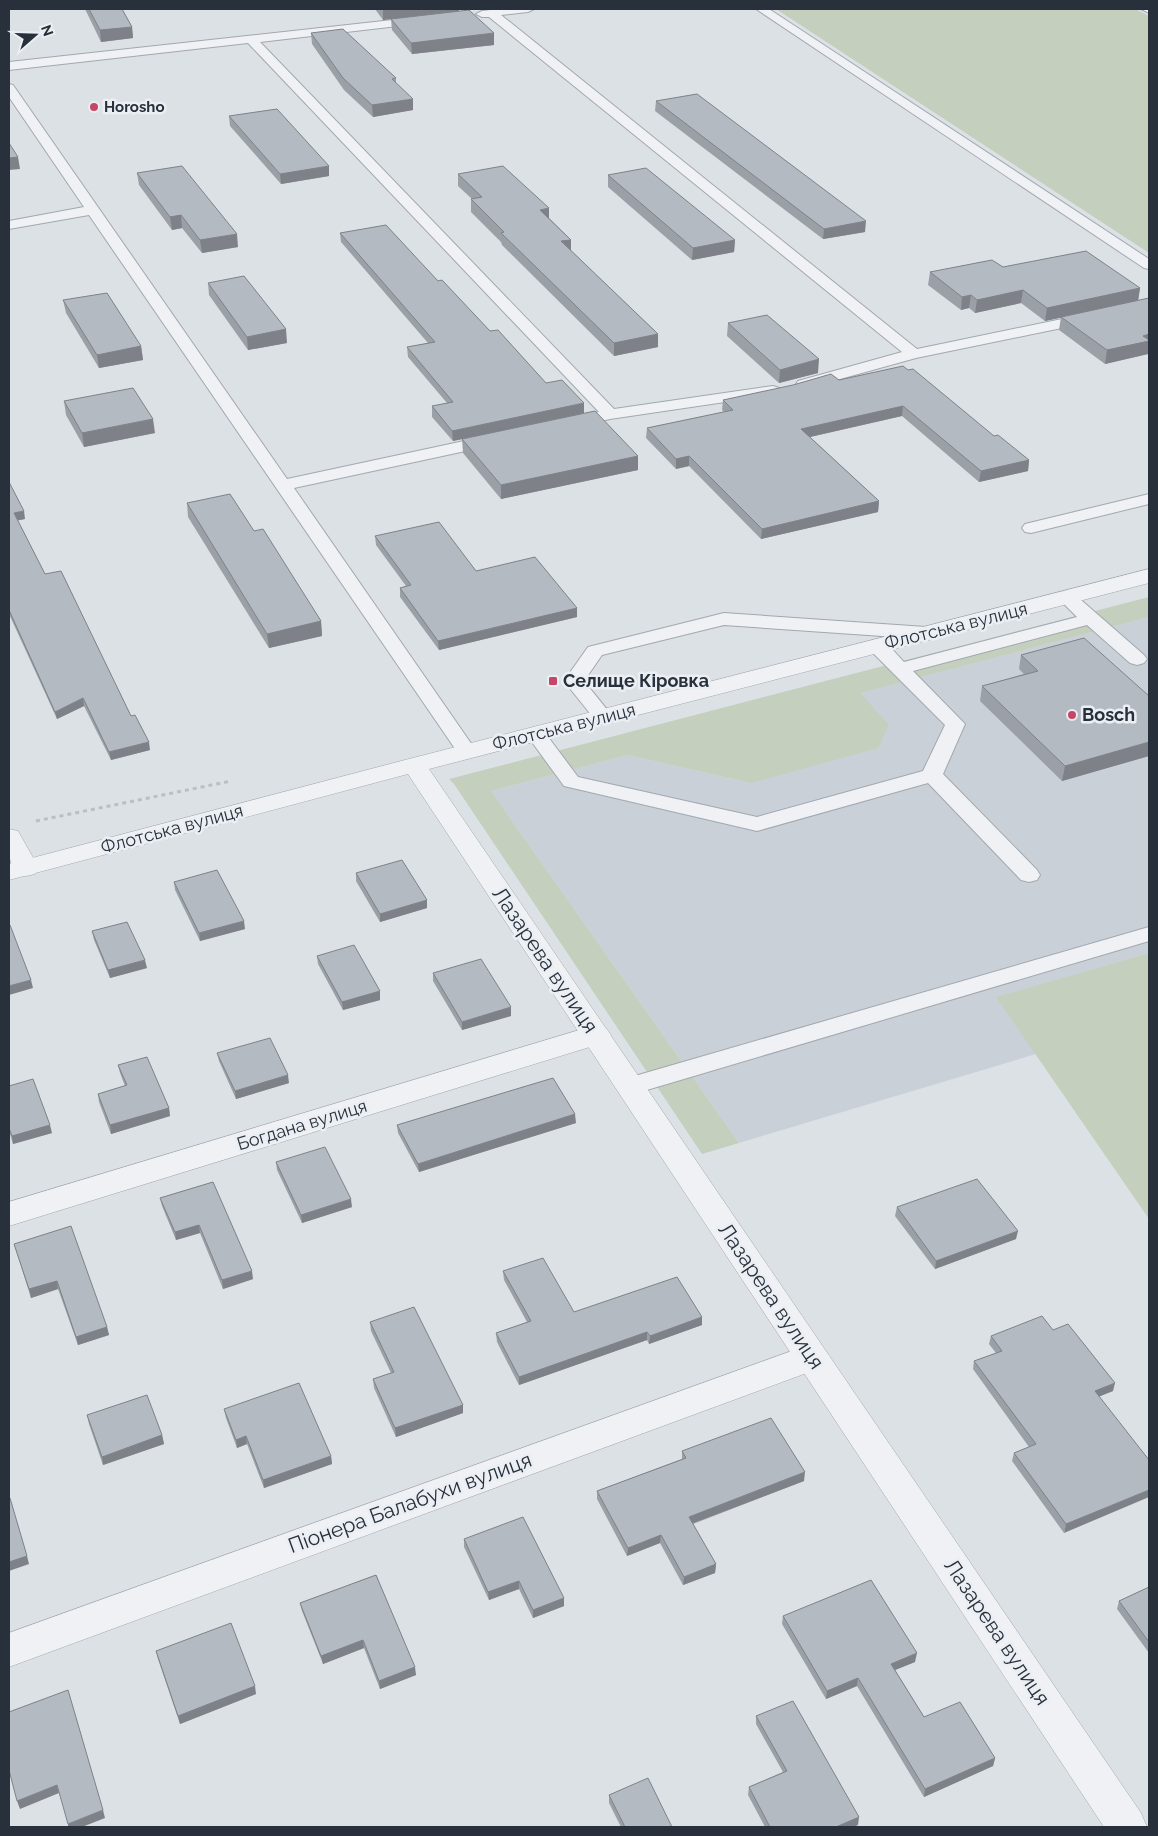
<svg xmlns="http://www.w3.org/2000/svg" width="1158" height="1836" font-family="Raleway,sans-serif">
  <rect width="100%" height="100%" fill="#dce1e5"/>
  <polygon fill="#cad0d7" points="1149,617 1149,953 997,997 1036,1054 739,1143 491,791 627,755 751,783 859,693"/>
  <g fill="#c4cfbe">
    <polygon points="776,9 1135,9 1149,16 1149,253"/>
    <polygon points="1149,597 1149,617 860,693 889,725 878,748 751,783 627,755 491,791 739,1143 702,1154 454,784 449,779"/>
    <polygon points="1149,953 1149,1219 996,997"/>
  </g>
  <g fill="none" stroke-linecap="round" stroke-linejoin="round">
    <g stroke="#a2a8af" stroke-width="2">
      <g id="service">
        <polygon points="498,9 534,9 528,12 501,15 917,349 1149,301 1149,310 916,358 804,389 798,387 796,384 798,381 902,352 489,17 482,17 476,14 482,11"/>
        <polygon points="756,9 769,9 1149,259 1149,269 1144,268"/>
        <polygon points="1141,9 1149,9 1149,13"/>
        <polygon points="420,17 426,21 424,23 260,42 614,409 773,386 779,388 781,391 779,394 610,419 570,428 564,427 562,423 564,419 599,412 248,43 9,70 9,62"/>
        <polygon points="9,84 13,85 287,479 492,435 498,436 500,440 498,444 294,488 477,752 474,756 467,758 460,756 89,215 9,229 9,221 84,207 9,97"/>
        <polygon points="1149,494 1149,504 1031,533 1025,532 1022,528 1025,524"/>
        <path d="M1066 591 1073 593 1144 655 1147 659 1144 663 1137 665 1130 663 1087 625 913 671 965 724 943 774 1037 870 1040 875 1037 880 1029 882 1021 880 928 783 757 831 564 786 526 734 529 730 536 728 543 730 578 777 757 817 923 771 945 725 870 650 867 646 870 642C886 638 894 652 904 662L1077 617 1057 597 1059 593Z"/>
        <polygon points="724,613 926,627 933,629 936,633 933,637 926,639 724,625 602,655 584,681 613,717 610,721 603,723 596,721 564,681 588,647"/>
        <polygon points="1149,927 1149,941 630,1095 621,1092 618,1086 621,1080"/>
      </g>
    </g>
    <g stroke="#a2a8af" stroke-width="1">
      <g id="minor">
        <path d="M9 829 18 831 39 868 35 874 26 876 17 874C7 860 8 845 9 829Z"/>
        <polygon points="596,1025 606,1028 611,1035 606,1042 9,1226 9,1202"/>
        <polygon points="811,1344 823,1347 828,1357 823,1367 9,1667 9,1633"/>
      </g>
    </g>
    <g stroke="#a2a8af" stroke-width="1">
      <polygon id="tertiary" points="1149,569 1149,583 429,769 1141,1813 1147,1827 1104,1827 408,774 9,880 9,864 405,760"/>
    </g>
    <polyline stroke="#bbbfc4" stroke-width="3" stroke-dasharray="4 4" stroke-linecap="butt" points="36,821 231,781"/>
    <use href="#service" fill="#eff1f4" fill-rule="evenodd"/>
    <use href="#minor" fill="#eff1f4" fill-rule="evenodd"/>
    <use href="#tertiary" fill="#eff1f4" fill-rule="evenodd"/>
  </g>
  <g fill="#9ba0a7">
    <polygon points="85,9 122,9 132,27 133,38 101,42"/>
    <polygon points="375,9 459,9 459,11 494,45 412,54 392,30 391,19 383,20"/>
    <polygon points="311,33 396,78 396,83 413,110 373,117 344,90 312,44"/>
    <polygon points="656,101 865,232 823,239 655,111"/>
    <polygon points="229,116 329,176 281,184 230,126"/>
    <polygon points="137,173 238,247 202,253 182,228 172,230 139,185"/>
    <polygon points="458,174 549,218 571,240 571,251 658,334 658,347 614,356 502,245 501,242 471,212 471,199 472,199 458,186"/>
    <polygon points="608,175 735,240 734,252 692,260 608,187"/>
    <polygon points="340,233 438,281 490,331 546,383 584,413 638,470 501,499 463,453 462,439 453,441 432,417 432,406 447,403 408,357 407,347 428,343 341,242"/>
    <polygon points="1003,267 1140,288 1138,301 1149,298 1149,350 1148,354 1105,364 1059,330 1061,317 1064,317 1045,321 1021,303 975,313 969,308 961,310 928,285 930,272"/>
    <polygon points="208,283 287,343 248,350 209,295"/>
    <polygon points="63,300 141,346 143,360 99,368 66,313"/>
    <polygon points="728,323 818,373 779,383 727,336"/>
    <polygon points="839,380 994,436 1029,460 1028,471 979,482 902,416 810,437 879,501 878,512 761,539 689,466 676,469 646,438 647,428 724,412 722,410 723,400"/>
    <polygon points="64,401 155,433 84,447 66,415"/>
    <polygon points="9,482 25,519 17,520 45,574 131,716 150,750 111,760 84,706 57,719 9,614"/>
    <polygon points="187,503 254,531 321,621 322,636 269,648 188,517"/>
    <polygon points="375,536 476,571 577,617 439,650 400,597 400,588 406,586 376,545"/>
    <polygon points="1021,655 1149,696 1149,756 1062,781 980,701 982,686 1024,674 1019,669"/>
    <polygon points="356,873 427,908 380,922 356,881"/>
    <polygon points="174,882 245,929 200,941 175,890"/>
    <polygon points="92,931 147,968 110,978 94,940"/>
    <polygon points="317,956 380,1000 343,1010 318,964"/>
    <polygon points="433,973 511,1016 462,1030 433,981"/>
    <polygon points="217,1053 289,1083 236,1099 219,1061"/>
    <polygon points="118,1065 169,1108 170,1116 111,1134 99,1102 98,1094 125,1086 120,1073"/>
    <polygon points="9,1086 52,1133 13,1144 9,1131"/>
    <polygon points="576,1123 419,1172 398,1133 397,1125"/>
    <polygon points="276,1162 352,1207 302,1223 277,1170"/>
    <polygon points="213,1182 253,1279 223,1289 200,1233 176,1240 162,1206 160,1198"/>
    <polygon points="897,1207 1016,1239 935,1269 895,1216"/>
    <polygon points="14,1244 107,1327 109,1335 78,1345 58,1289 31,1298"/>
    <polygon points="503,1271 574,1312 702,1317 702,1325 649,1344 647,1340 519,1385 497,1342 496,1333 527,1322 504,1280"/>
    <polygon points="370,1322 463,1405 463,1413 396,1437 374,1388 373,1379 391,1373 371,1331"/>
    <polygon points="1053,1330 1113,1391 1100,1396 1064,1533 1012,1461 1014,1453 1029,1447 973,1369 974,1361 996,1353 989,1344 991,1336"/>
    <polygon points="224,1409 331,1456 332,1464 264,1488 247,1444 237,1448 226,1418"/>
    <polygon points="87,1415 162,1435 164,1444 103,1465 89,1424"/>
    <polygon points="682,1451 804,1481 693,1524 716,1564 715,1573 683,1585 660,1543 627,1556 597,1499 597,1491 682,1459"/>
    <polygon points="464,1539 564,1598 564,1606 533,1618 519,1589 489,1600 464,1547"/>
    <polygon points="376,1575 416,1675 380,1689 364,1648 323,1664 302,1611 300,1603"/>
    <polygon points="1149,1587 1149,1653 1117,1609 1119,1601"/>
    <polygon points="783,1616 915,1662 895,1670 924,1717 995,1758 993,1766 924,1797 857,1686 826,1699 782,1624"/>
    <polygon points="156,1651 256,1694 180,1724 158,1659"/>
    <polygon points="756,1716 858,1825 852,1827 765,1827 748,1795 749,1787 783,1772 756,1724"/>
    <polygon points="609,1795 672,1827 621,1827 609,1803"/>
  </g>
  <g fill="#7e8288">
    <polygon points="383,9 459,9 459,11 383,20"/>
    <polygon points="132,27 133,38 101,42 100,30"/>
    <polygon points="494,33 494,45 412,54 411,43"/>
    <polygon points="413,99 413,110 373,117 372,105"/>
    <polygon points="18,157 20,169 9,170 9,158"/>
    <polygon points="329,166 329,176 281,184 280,174"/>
    <polygon points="549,208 549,221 540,210"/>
    <polygon points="181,215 182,228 172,230 170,217"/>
    <polygon points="866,221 865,232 823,239 824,229"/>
    <polygon points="237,234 238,247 202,253 200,240"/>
    <polygon points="571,240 571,252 561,241"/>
    <polygon points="735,240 734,252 692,260 693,248"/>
    <polygon points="1140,288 1138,301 1045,321 1047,308"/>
    <polygon points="1023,290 1021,303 975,313 977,300"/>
    <polygon points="971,295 969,308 961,310 962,297"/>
    <polygon points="286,329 287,343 248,350 247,337"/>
    <polygon points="658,334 658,347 614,356 614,343"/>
    <polygon points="1149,334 1148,354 1105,364 1107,350 1143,336"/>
    <polygon points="141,346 143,360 99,368 97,355"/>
    <polygon points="819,359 818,373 779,383 780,370"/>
    <polygon points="584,403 584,413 453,441 452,431"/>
    <polygon points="903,406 902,416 801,439 801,429"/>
    <polygon points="153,419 155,433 84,447 82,433"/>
    <polygon points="638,456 638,470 501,499 501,485"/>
    <polygon points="689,456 689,466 676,469 676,459"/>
    <polygon points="1029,460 1028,471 979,482 981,471"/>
    <polygon points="879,501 878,512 761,539 762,529"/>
    <polygon points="24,511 25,519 15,521 14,513"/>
    <polygon points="577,608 577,617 439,650 438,641"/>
    <polygon points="321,621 322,636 269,648 267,634"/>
    <polygon points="83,698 84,706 57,719 55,712"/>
    <polygon points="149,742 150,750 111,760 109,752"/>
    <polygon points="1149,742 1149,756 1062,781 1065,766"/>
    <polygon points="427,900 427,908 380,922 380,914"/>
    <polygon points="244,921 245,929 200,941 199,933"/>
    <polygon points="145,960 147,968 110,978 108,970"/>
    <polygon points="31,980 33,988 9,995 9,986"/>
    <polygon points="380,991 380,1000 343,1010 342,1002"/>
    <polygon points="511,1007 511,1016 462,1030 462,1022"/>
    <polygon points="288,1075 289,1083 236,1099 235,1091"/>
    <polygon points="169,1108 170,1116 111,1134 110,1125"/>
    <polygon points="575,1114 576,1123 419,1172 418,1164"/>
    <polygon points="50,1125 52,1133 13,1144 12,1136"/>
    <polygon points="351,1199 352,1207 302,1223 301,1215"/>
    <polygon points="199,1225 200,1233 176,1240 175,1232"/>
    <polygon points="1018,1231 1016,1239 935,1269 936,1261"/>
    <polygon points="252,1271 253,1279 223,1289 222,1280"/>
    <polygon points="57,1281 58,1289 31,1298 29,1289"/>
    <polygon points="702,1317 702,1325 649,1344 650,1336"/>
    <polygon points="107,1327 109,1335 78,1345 76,1337"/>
    <polygon points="647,1332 647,1340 519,1385 519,1377"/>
    <polygon points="1115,1383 1113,1391 1093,1399 1095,1391"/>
    <polygon points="463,1405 463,1413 396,1437 395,1428"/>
    <polygon points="162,1435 164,1444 103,1465 102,1457"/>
    <polygon points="246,1436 247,1444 237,1448 236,1440"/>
    <polygon points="331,1456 332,1464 264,1488 263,1480"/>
    <polygon points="805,1472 804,1481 688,1525 689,1517"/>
    <polygon points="1149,1490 1149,1497 1064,1533 1066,1524"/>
    <polygon points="661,1535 660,1543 627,1556 628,1548"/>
    <polygon points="27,1556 29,1564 9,1571 9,1562"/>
    <polygon points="716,1564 715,1573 683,1585 684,1577"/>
    <polygon points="519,1581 519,1589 489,1600 488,1592"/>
    <polygon points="564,1598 564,1606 533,1618 533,1610"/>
    <polygon points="363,1640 364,1648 323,1664 321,1656"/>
    <polygon points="917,1653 915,1662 890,1672 891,1664"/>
    <polygon points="415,1667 416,1675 380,1689 379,1681"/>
    <polygon points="858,1678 857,1686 826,1699 827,1691"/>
    <polygon points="255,1686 256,1694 180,1724 178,1716"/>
    <polygon points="995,1758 993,1766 924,1797 925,1789"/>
    <polygon points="57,1785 59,1793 20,1809 17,1801"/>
    <polygon points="103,1810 105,1818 82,1827 68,1827 68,1824"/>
    <polygon points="859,1817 858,1825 852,1827 836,1827"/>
  </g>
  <g fill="#b4bac2" stroke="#7e8288">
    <polygon points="89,9 122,9 132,27 100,30"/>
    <polygon points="469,10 494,33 411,43 391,19"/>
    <polygon points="343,29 396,78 392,79 413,99 372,105 343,78 311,33"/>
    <polygon points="697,94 866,221 824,229 656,101"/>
    <polygon points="277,109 329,166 280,174 229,116"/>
    <polygon points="9,143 18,157 9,158"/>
    <polygon points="182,166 237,234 200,240 181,215 170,217 137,173"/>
    <polygon points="503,166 549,208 540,210 571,240 561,241 658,334 614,343 501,233 504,232 471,199 482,197 458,174"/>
    <polygon points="646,168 735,240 693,248 608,175"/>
    <polygon points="386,225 438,281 442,280 490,331 498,330 546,383 562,380 584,403 452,431 432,406 453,402 407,347 435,342 340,233"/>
    <polygon points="1086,251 1140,288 1047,308 1023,290 977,300 971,295 962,297 930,272 992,260 1003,267"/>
    <polygon points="244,276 286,329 247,337 208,283"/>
    <polygon points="107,293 141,346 97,355 63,300"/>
    <polygon points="1149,298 1149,334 1143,336 1149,340 1149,341 1107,350 1061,317"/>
    <polygon points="767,315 819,359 780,370 728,323"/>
    <polygon points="903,366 908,370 913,369 994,436 998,435 1029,460 981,471 903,406 801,429 879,501 762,529 689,456 676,459 647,428 733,410 723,400 793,385 831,374 839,380"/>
    <polygon points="133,388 153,419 82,433 64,401"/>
    <polygon points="595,411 638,456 501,485 462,439"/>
    <polygon points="9,482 24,511 14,513 45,574 61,571 131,716 135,715 149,742 109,752 83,698 55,712 9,610"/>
    <polygon points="230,494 254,531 263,529 321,621 267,634 187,503"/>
    <polygon points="439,522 476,571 535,557 577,608 438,641 400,588 411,585 375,536"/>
    <polygon points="1084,638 1149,696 1149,742 1065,766 982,686 1038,671 1021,655"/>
    <polygon points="402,860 427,900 380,914 356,873"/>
    <polygon points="217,870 244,921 199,933 174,882"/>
    <polygon points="127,922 145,960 108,970 92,931"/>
    <polygon points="9,925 10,925 31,980 9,986"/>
    <polygon points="354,945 380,991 342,1002 317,956"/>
    <polygon points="481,959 511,1007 462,1022 433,973"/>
    <polygon points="270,1038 288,1075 235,1091 217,1053"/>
    <polygon points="147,1057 169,1108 110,1125 98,1094 127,1085 118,1065"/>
    <polygon points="553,1078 575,1114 418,1164 397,1125"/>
    <polygon points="33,1079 50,1125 12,1136 9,1128 9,1086"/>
    <polygon points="325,1147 351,1199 301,1215 276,1162"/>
    <polygon points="977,1179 1018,1231 936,1261 897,1207"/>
    <polygon points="213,1182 252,1271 222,1280 199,1225 175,1232 160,1198"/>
    <polygon points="71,1226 107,1327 76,1337 57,1281 29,1289 14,1244"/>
    <polygon points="543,1258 574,1312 677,1277 702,1317 650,1336 647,1332 519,1377 496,1333 531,1321 503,1271"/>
    <polygon points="414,1307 463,1405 395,1428 373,1379 394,1372 370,1322"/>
    <polygon points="1042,1316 1053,1330 1068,1324 1115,1383 1095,1391 1149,1460 1149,1490 1066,1524 1014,1453 1036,1444 974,1361 1002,1351 991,1336"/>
    <polygon points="299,1383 331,1456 263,1480 246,1436 236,1440 224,1409"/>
    <polygon points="147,1395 162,1435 102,1457 87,1415"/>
    <polygon points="771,1418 805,1472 689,1517 716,1564 684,1577 661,1535 628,1548 597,1491 686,1458 682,1451"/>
    <polygon points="9,1498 10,1498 27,1556 9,1562"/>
    <polygon points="523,1517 564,1598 533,1610 519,1581 488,1592 464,1539"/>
    <polygon points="376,1575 415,1667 379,1681 363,1640 321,1656 300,1603"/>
    <polygon points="871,1580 917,1653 891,1664 924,1717 960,1702 995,1758 925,1789 858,1678 827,1691 783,1616"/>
    <polygon points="1149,1587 1149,1642 1119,1601"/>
    <polygon points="231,1623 255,1686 178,1716 156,1651"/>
    <polygon points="68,1690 103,1810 68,1824 57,1785 17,1801 9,1770 9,1712"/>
    <polygon points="793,1701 859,1817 836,1827 770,1827 749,1787 787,1771 756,1716"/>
    <polygon points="648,1778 672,1827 625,1827 609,1795"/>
  </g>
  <g fill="#c64665" stroke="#ebeff3" stroke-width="2">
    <circle cx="94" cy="107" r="5"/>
    <rect x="548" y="676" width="10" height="10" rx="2.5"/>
    <circle cx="1072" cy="715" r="5"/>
  </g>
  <g text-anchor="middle" stroke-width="5" stroke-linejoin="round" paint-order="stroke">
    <g font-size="15" font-weight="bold" fill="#27303b" stroke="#ebeff3" text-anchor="start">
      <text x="104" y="112">Horosho</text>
    </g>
    <g font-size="18" fill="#27303b" stroke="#ebeff3">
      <text transform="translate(956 626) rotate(-14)" y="6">Флотська вулиця</text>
      <text transform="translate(564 727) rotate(-14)" y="6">Флотська вулиця</text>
      <text transform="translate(172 829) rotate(-15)" y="6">Флотська вулиця</text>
      <text transform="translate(302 1125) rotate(-17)" y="6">Богдана вулиця</text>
    </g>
    <g font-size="18" font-weight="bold" fill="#27303b" stroke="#ebeff3" text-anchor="start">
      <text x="563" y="687">Селище Кіровка</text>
      <text x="1082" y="721">Bosch</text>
    </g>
    <g font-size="21" fill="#27303b" stroke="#ebeff3">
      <text transform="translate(545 960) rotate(56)" y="7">Лазарева вулиця</text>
      <text transform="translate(771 1296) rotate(56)" y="7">Лазарева вулиця</text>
      <text transform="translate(410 1503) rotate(-20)" y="7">Піонера Балабухи вулиця</text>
      <text transform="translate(997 1632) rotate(56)" y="7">Лазарева вулиця</text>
    </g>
  </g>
  <rect width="1158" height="1836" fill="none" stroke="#27303b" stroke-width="20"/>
  <g transform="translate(35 35) rotate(70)" stroke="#ebeff3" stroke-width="4" paint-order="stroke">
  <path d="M0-4L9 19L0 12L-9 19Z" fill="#27303b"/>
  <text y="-8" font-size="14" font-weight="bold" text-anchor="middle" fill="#27303b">N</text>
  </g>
</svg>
